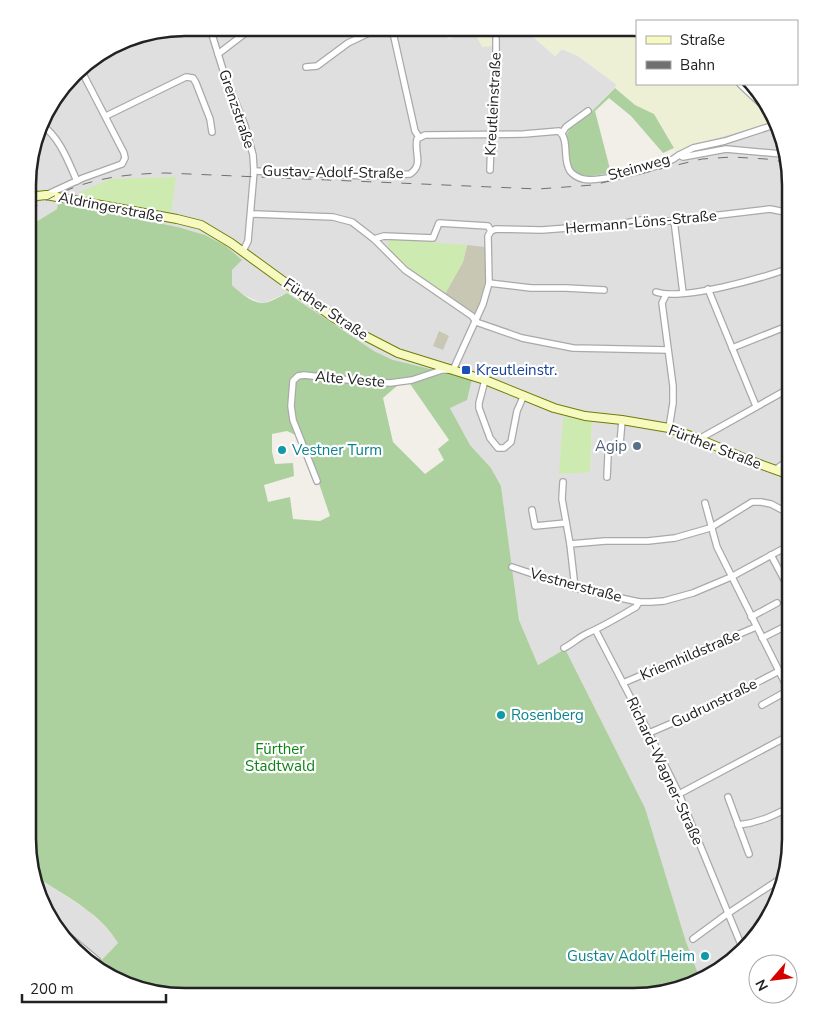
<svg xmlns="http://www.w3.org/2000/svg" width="818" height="1024" font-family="'Nunito Sans',sans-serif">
  <rect width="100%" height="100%" fill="#f2efe9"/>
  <g fill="#e0dfdf" fill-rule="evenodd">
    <path d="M185 28H444L448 39 474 31 493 46 494 28 524 29 555 56 562 49 578 56 617 85 589 114 601 176 655 163 693 145 773 122 790 185V849L764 926 711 975 700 979 565 649 538 665 519 620 501 486 491 468 470 445 450 408 393 360 374 351 287 293 264 303 257 301 240 293 232 285V270L242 260 226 246 205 235 178 227 59 203 57 209 31 225 29 223V164L49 107 81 66 134 36ZM592 423 590 471 559 474Z"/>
    <polygon points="37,874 43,881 90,912 113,934 118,943 95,967 49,917"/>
  </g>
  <g fill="#c7c7b4">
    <polygon points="467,245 485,247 485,283 476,314 445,294 463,262"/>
    <polygon points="439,331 449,336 443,350 433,346"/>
  </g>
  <g fill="#eef0d5">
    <polygon points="444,28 494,28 493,46 482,47 474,31 448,39"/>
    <polygon points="524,29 637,29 637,84 735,84 772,117 773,122 693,145 677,154 667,134 654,114 635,105 615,88 617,85 578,56 562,49 555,56"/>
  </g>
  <g fill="#cdebb0">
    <polygon points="176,177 171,212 80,197 80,192 111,179"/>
    <polygon points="389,239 467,245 463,262 445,294 422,279 387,249"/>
    <polygon points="563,417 592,422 590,472 559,474"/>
  </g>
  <g fill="#add19e" fill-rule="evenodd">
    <polygon points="615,88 635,105 654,114 674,148 663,153 631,116 609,98 595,111 611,173 584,177 572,171 569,163 566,136 571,127 589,114"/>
    <path d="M58 203 178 227 205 235 226 246 242 260 232 270V285C239 292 253 304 264 303 271 302 281 296 287 293L374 351 393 360 472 379 467 400 450 408 470 445 491 468 501 486 519 620 538 665 565 649 645 808 686 942 700 979 643 996H175L98 970 95 967 118 943C102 915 69 898 43 881L37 874 28 839 29 223 31 225 57 209ZM406 378 449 440 438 449 444 460 425 474 393 442 383 398ZM287 431 304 439 330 516 320 521 293 519 290 497 268 502 264 485 294 476 293 463 275 464 272 452V434Z"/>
  </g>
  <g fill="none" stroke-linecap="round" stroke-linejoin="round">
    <polyline stroke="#aad3df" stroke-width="1" points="99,968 102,971"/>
    <g stroke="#a9a9a9" stroke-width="8">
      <g id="street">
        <polyline points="210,28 223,70 245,126 253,155 254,171 248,241 243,251"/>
        <polyline points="392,28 415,131 419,137"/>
        <polyline points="218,54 252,28"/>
        <polyline points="306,67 317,66 348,43 371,32 390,28"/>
        <polyline points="740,84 771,113"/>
        <polyline points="106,116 186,77 193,78 196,83 210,119 212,132"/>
        <path d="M42 125C60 138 68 161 77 181"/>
        <polyline points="562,133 566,127 588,111"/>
        <polyline points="679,155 693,148 725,141 774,125"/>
        <path d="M490 170C491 126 497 82 496 39"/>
        <path d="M254 171 368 176 410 174C424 164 414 154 417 139L425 135 524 134 559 131C570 140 562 159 570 171 572 174 578 178 583 179 596 183 655 168 669 161 673 160 676 157 679 155L683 157 726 149 782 154"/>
        <polyline points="29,187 37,196"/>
        <polyline points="46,195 83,178 122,164 125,158 124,153 80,68"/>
        <polyline points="251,214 333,217 352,222 374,239 405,270 472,316 476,322 522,338 573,348 668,350"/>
        <polyline points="674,220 683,293"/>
        <polyline points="491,231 496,229 542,230 620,224 641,220 652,223 770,209 790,213"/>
        <polyline points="489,283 531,288 566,288 604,290"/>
        <polyline points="708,289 756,406"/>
        <path d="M656 292C683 301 762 278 790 268"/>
        <polyline points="666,295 662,303 673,386 673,403 669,428"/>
        <polyline points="732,348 790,325"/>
        <polyline points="485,380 479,403 479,408 490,438 498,448 504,448 511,442 517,411 524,395"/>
        <polyline points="699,439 790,388"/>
        <polyline points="775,470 790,459"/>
        <polyline points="607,477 608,455 610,450 616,448 620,444 622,420"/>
        <polyline points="317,481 293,420 291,406 293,381 298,376 304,375 367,382 390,383 412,380 442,370 453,370 483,304 489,283 488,236 491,231 488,226 439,223 433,238 384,236 374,239"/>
        <polyline points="563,482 562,499 570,544 575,588"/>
        <polyline points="705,503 717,547 790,693"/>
        <polyline points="532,510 535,526 566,523"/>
        <polyline points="570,544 605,541 648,541 675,538 710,528 752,502 761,502 771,504 790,514"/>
        <polyline points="771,555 787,585"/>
        <polyline points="512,567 575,588 639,602 651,602 664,601 693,593 731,577 790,545"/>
        <polyline points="751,617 777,603"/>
        <polyline points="596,631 649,733 679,794 742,947"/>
        <polyline points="762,638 790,624"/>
        <path d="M564 648C572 644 579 637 588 633 604 626 620 616 636 607L639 602"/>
        <polyline points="623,683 756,627"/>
        <polyline points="762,705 789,690"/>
        <polyline points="649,733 712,706 779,671"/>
        <polyline points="679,794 790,735"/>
        <polyline points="728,797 749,854"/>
        <path d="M738 825C758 823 773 816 790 807"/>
        <polyline points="61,930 97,960"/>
        <polyline points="693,939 727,914 780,879"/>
      </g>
    </g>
    <g stroke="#707d05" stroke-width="10">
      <polyline id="secondary" points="29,200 37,196 46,195 177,219 201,225 231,243 334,318 365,336 398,353 485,380 554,408 585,416 622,420 669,428 699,439 751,461 790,475"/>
    </g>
    <use href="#street" stroke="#fff" stroke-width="5.5"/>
    <use href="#secondary" stroke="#f7fabf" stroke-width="8"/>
    <path stroke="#707070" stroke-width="1" stroke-dasharray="10 10" stroke-linecap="butt" d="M29 211C73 181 114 174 166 173L538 189 593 185 702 159 732 157 766 159 784 162"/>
  </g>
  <rect fill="#1a4fb4" stroke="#fff" stroke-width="2" x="461" y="365" width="10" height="10" rx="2.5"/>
  <circle fill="#5c6f8a" stroke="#fff" stroke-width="2" cx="637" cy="446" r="5"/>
  <g fill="#0f9aa8" stroke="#fff" stroke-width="2">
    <circle cx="282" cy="450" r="5"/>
    <circle cx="501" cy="715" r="5"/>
    <circle cx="705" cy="956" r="5"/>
  </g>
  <g text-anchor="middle" stroke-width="4.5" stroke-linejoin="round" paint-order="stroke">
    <g font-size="15" fill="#222" stroke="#fff">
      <text transform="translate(493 104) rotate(-87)" y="5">Kreutleinstraße</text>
      <text transform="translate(237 109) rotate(71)" y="5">Grenzstraße</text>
      <text transform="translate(639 167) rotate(-16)" y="5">Steinweg</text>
      <text transform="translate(333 172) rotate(1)" y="5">Gustav-Adolf-Straße</text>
      <text transform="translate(111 207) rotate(11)" y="5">Aldringerstraße</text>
      <text transform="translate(641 222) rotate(-5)" y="5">Hermann-Löns-Straße</text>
      <text transform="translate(326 309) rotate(34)" y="5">Fürther Straße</text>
      <text transform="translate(350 379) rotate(5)" y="5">Alte Veste</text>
      <text transform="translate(715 447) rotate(21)" y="5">Fürther Straße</text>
      <text transform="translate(576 585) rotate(15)" y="5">Vestnerstraße</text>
      <text transform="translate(690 655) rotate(-23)" y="5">Kriemhildstraße</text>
      <text transform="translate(714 703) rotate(-26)" y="5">Gudrunstraße</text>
      <text transform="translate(665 771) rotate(65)" y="5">Richard-Wagner-Straße</text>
    </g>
    <g font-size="15" fill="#164399" stroke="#fff" text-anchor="start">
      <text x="476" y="375">Kreutleinstr.</text>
    </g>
    <g font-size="15" fill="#4e5e75" stroke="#fff" text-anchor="end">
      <text x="627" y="451">Agip</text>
    </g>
    <g font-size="15" fill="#0d838f" stroke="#fff" text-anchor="start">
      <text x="292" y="455">Vestner Turm</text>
      <text x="511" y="720">Rosenberg</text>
      <text x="695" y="961" text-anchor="end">Gustav Adolf Heim</text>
    </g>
    <g font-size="15" fill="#0c8416" stroke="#fff">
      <text x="280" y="754">Fürther<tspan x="280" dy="17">Stadtwald</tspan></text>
    </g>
  </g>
  <path d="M0 0H818V1024H0ZM185 36H633A149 149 0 0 1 782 185V839A149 149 0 0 1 633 988H185A149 149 0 0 1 36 839V185A149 149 0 0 1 185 36Z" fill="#fff" fill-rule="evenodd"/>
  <path fill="none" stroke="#222" stroke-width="2.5" d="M185 36H633A149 149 0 0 1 782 185V839A149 149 0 0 1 633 988H185A149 149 0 0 1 36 839V185A149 149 0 0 1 185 36Z"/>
  <rect x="636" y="20" width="162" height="65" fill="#ffffff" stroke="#a7a7a7"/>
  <rect x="646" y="36" width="25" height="8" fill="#f7fabf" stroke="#a7a7a7"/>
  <text x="680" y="45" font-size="15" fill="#222222">Straße</text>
  <rect x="646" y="61" width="25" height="8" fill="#707070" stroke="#a7a7a7"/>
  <text x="680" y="70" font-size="15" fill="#222222">Bahn</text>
  <g transform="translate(773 979) rotate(242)"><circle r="24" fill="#ffffff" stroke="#a7a7a7"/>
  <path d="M0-4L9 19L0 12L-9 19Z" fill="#d40000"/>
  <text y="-8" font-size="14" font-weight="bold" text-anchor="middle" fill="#222222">N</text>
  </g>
  <path d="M22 994v8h144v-8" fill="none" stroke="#222222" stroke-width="2.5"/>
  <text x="30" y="994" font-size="15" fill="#222222" stroke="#ffffff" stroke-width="4" paint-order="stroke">200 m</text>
</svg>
